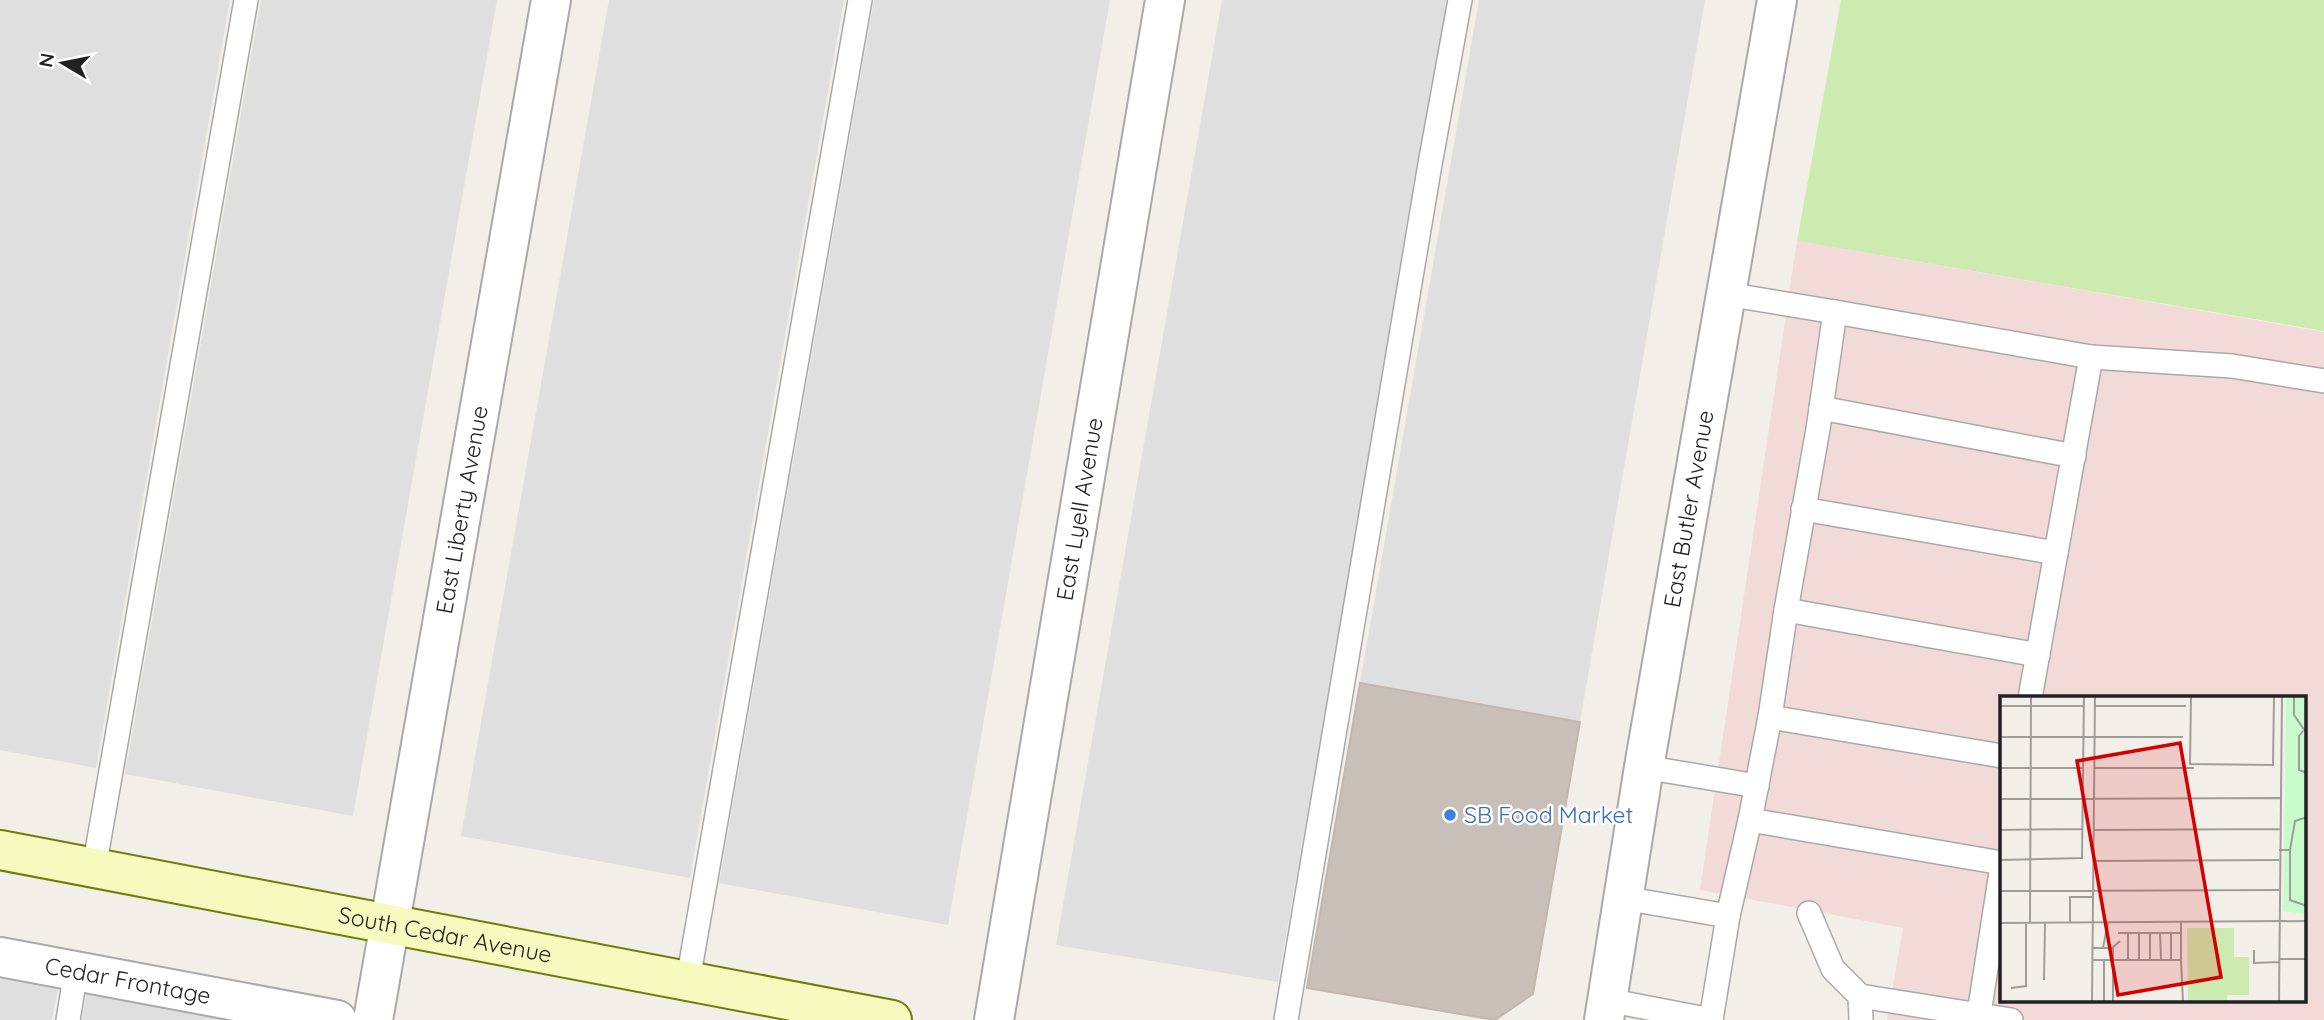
<svg xmlns="http://www.w3.org/2000/svg" width="2324" height="1020" font-family="Quicksand,sans-serif">
  <rect width="100%" height="100%" fill="#f2efe9"/>
  <g fill="#e0dfdf">
    <polygon points="0,0 230,0 96,768 0,750"/>
    <polygon points="261,0 497,0 353,816 125,774"/>
    <polygon points="609,0 844,0 690,878 461,836"/>
    <polygon points="874,0 1110,0 948,925 719,883"/>
    <polygon points="1222,0 1449,0 1278,982 1056,945"/>
    <polygon points="1479,0 1705,0 1580,722 1360,683"/>
    <polygon points="0,973 59,984 52,1020 0,1020"/>
    <polygon points="87,990 249,1020 82,1020"/>
  </g>
  <path fill="#f2dad9" fill-rule="evenodd" d="M1797 241 2324 332V1020H1887L1903 928 1700 890ZM2002 698H2305V1001H2002Z"/>
  <polygon fill="#cdebb0" points="1841,0 2324,0 2324,331 1797,241"/>
  <polygon fill="#c7bfb8" stroke="#c4b6ab" stroke-width="2" points="1360,683 1580,722 1533,994 1495,1020 1307,988"/>
  <g fill="none" stroke-linecap="round" stroke-linejoin="round">
    <g stroke="#a9a9a9" stroke-width="26">
      <g id="service">
        <polyline points="1726,294 1835,312 1818,429 1786,610 1770,717 1750,820 1728,916"/>
        <polyline points="1835,312 2091,357 2030,698"/>
        <polyline points="2091,357 2232,366 2324,381"/>
        <polyline points="1821,408 2074,456"/>
        <polyline points="1803,509 2056,553"/>
        <polyline points="1786,610 2038,655"/>
        <polyline points="1770,717 2002,756"/>
        <polyline points="1644,767 1757,786"/>
        <polyline points="1750,820 2002,863"/>
        <polyline points="94,868 246,0"/>
        <polyline points="1623,898 1728,916 1711,1020"/>
        <polyline points="1809,913 1833,969 1860,996 1861,1020"/>
        <polyline points="688,980 860,0"/>
        <polyline points="1860,996 2011,1020"/>
        <polyline points="1607,1000 1711,1020"/>
        <polyline points="68,1020 76,971"/>
        <polyline points="1286,1020 1430,164 1460,0"/>
        <polyline points="1978,1020 2002,866"/>
      </g>
    </g>
    <g stroke="#a9a9a9" stroke-width="42">
      <g id="minor">
        <path id="s1" d="M0 957 337 1020"/>
        <path id="s2" d="M373 1020 551 0"/>
        <path id="s3" d="M994 1020 1165 0"/>
      </g>
    </g>
    <g stroke="#a9a9a9" stroke-width="42">
      <g id="tertiary">
        <path id="s4" d="M1604 1020 1644 767 1777 0"/>
      </g>
    </g>
    <g stroke="#707d05" stroke-width="42">
      <g id="secondary">
        <path id="s5" d="M0 850 892 1020"/>
      </g>
    </g>
    <use href="#service" stroke="#fff" stroke-width="23"/>
    <use href="#minor" stroke="#fff" stroke-width="38"/>
    <use href="#tertiary" stroke="#fff" stroke-width="38"/>
    <use href="#secondary" stroke="#f7fabf" stroke-width="38"/>
  </g>
  <circle fill="#3f7fe0" stroke="#fff" stroke-width="2.5" cx="1450" cy="815" r="7"/>
  <g text-anchor="middle" stroke-width="5" stroke-linejoin="round" paint-order="stroke">
    <g font-size="23" fill="#222" stroke="#fff">
      <text dy="8" stroke="none"><textPath href="#s2" startOffset="518">East Liberty Avenue</textPath></text>
      <text dy="8" stroke="none"><textPath href="#s3" startOffset="518">East Lyell Avenue</textPath></text>
      <text dy="8" stroke="none"><textPath href="#s4" startOffset="518">East Butler Avenue</textPath></text>
      <text dy="8" stroke="none"><textPath href="#s5" startOffset="453">South Cedar Avenue</textPath></text>
      <text dy="8" stroke="none"><textPath href="#s1" startOffset="130">Cedar Frontage</textPath></text>
    </g>
    <g font-size="23" fill="#366cbe" stroke="#fff" text-anchor="start">
      <text x="1464" y="823">SB Food Market</text>
    </g>
  </g>
  <g transform="translate(2000 696)">
    <rect width="306" height="306" fill="#f2efe9"/>
    <path d="M187 232H234V261H249V299H227V306H188Z" fill="#cdebb0"/>
    <path d="M286 0H306V218L283 215Z" fill="#c8facc"/>
    <path fill="none" stroke="#9f9d99" stroke-width="2" d="M191 0 190 68 273 69 274 0M294 0V19L305 35M0 10H84M95 10H186M303 35 299 40V74L307 77M0 41H183M0 72H84M94 72H194M0 103 280 102M0 134 83 133M93 134 280 133M279 154H290V204L307 210M290 154 295 125 307 121M0 164 82 162 84 0M93 165 279 164M0 195 279 194M0 227 307 225M30 227 31 0M70 227V201H92M118 237H181V226M128 237V264M160 237 161 263M139 238V263M92 252H112L120 245M103 252 108 226M113 252V306M254 254V267L279 266M150 263V237M279 263H307M92 264H181V237M171 264V237M181 264 183 306M44 284 45 227M11 292 26 290V227M92 306 95 0M104 306V264M279 306 282 0"/>
    <path fill="#d40000" fill-opacity="0.15" stroke="#d40000" stroke-width="3.5" d="M180 47 221 281 118 299 77 65Z"/>
    <rect width="306" height="306" fill="none" stroke="#222" stroke-width="3.5"/>
  </g>
  <g transform="translate(63 63) rotate(280)" stroke="#ffffff" stroke-width="5" paint-order="stroke">
  <path d="M0-5L12 26L0 18L-12 26Z" fill="#222222"/>
  <text y="-10" font-size="19" font-weight="bold" text-anchor="middle" fill="#222222">N</text>
  </g>
</svg>
